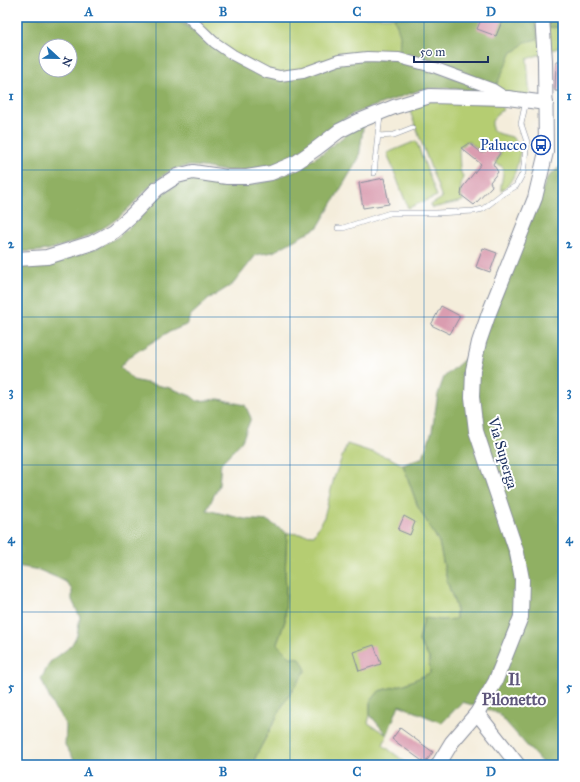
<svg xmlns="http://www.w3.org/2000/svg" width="580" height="782" font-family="'IM FELL Great Primer',serif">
  <rect width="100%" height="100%" fill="#fff"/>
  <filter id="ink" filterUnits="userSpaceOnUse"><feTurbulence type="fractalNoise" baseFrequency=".025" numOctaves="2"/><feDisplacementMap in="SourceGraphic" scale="8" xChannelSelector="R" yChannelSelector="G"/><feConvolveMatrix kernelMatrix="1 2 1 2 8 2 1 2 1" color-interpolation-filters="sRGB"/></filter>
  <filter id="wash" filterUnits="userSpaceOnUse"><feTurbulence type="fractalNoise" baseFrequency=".012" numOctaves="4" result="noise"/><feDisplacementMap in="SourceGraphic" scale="16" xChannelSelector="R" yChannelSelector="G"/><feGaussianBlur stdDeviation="0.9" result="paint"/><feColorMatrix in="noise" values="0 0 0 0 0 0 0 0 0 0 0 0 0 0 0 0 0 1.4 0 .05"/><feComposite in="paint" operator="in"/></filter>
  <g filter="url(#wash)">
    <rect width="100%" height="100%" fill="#f4eddb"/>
    <g fill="#b5cd72" stroke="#687e68">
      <polygon points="177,17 563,17 563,46 527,59 530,100 399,56 305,69 280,74 218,51"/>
      <path d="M430 101 492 103 502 105 503 108 502 111H500L492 121V129L497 133 512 137 521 148C517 164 516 181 501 191 500 183 504 176 503 167L495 163 501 152 492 144 482 152 468 141 459 149 460 170 463 177C460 185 460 193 463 201L432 208 430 205 432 204 442 198 408 106Z"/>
      <polygon points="416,141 437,196 408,208 387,153"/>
      <polygon points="347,444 390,458 403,465 418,507 439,542 447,581 456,607 456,620 441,620 424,619 419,641 429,658 430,673 405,684 380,691 370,702 370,715 368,723 387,735 383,745 409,765 256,765 255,758 284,703 293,690 290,657 277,644 285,621 286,587 285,574 287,533 314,535 324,517 334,478"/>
    </g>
    <g fill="#90b064" stroke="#567061" fill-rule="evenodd">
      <path d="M17 17H174L224 54 280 77 341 60 399 59 481 87V92L447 88 423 89 355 113C324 128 302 158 268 166 255 170 242 171 229 171 209 170 196 162 175 169 158 175 140 197 127 210 105 231 77 243 47 250 38 252 27 251 17 252ZM46 46H70V70H46Z"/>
      <polygon points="394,17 534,17 538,39 525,42 517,50 512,52 495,88 465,72 399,56 400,35"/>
      <polygon points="544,17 563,17 563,27 546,28"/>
      <polygon points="364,121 359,158 318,227 273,252 256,255 233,284 209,299 191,315 186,325 167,333 141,349 128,358 120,367 133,380 170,388 191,396 197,401 219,399 245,405 251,418 242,441 221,463 219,485 207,510 244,519 268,521 287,533 285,574 286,587 285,621 277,644 290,657 300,658 306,670 284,703 255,758 256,765 81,765 75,761 65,745 66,726 60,715 54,708 41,679 50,662 66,650 72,644 77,635 80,617 72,600 72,590 66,582 58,578 39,570 17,566 17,266 48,264 95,249 118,237 137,220 162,194 180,183 193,179 227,185 248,185 273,180 300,168 321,154"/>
      <polygon points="563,164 563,765 544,765 498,713 483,708 526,618 480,430 474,362 547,178"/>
      <polygon points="467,357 472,424 514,554 519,593 507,648 476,706 462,702 442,723 399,705 387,735 370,715 370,702 379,691 405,684 430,673 429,658 419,641 424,618 441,620 456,619 456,607 447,581 439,542 418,507 403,465 423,457 432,431 438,394 444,377"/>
    </g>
    <g id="blocks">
      <g fill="#da9db0">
        <polygon points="482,17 497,17 503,19 496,36 477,29"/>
        <polygon points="556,62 563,62 563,91 555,91"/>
        <polygon points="469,143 482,153 492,145 500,153 493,164 498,172 490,182 492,186 474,205 461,195 462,188 481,164 461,148"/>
        <polygon points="384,178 389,204 363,208 359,183"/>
        <polygon points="483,248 497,253 490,272 476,267"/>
        <polygon points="441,306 460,316 450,334 431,325"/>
        <polygon points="404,516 415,522 410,535 398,530"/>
        <polygon points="374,645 381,664 359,671 353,652"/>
        <polygon points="400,728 433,752 425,763 392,739"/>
      </g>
    </g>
  </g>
  <g filter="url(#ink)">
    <use href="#blocks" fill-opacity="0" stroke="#888e9c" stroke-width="1"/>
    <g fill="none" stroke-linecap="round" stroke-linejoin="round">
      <g stroke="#888e9c" stroke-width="6">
        <g id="lane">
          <polyline points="378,136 394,135 412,128"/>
          <polyline points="374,173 380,115"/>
          <polyline points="338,228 343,228 390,213 436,213 474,211 483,209 502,194 516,186 523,173 527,142 521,124 526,101"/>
        </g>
      </g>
      <g stroke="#888e9c" stroke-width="12">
        <polyline id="street" points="188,17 214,42 233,55 267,73 280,76 303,73 339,60 367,57 399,58 436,68 493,89 507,98"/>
      </g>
      <g stroke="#888e9c" stroke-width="16">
        <g id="secondary">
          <polyline points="17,259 47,257 92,243 114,231 132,215 157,189 177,176 193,172 227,177 247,177 271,173 297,162 317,148 339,131 359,121 394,107 430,96 508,98 546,103"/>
          <polyline points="477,713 518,765"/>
          <polyline points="438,765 452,742 477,713 495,682 521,617 522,579 517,553 476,431 472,397 473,370 479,342 489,313 535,198 546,152 545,60 542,17"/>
        </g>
      </g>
      <use href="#lane" stroke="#fff" stroke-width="5"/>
      <use href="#street" stroke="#fff" stroke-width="10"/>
      <use href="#secondary" stroke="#fff" stroke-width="14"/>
    </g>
  </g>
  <path fill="none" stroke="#1f6fb2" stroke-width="1" stroke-opacity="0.55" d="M156 17V765M290 17V765M424 17V765M17 170H563M17 317H563M17 465H563M17 612H563"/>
  <defs>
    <g id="bus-ring" transform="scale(1)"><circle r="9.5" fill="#fff" stroke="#1a4fb4" stroke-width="1.5"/><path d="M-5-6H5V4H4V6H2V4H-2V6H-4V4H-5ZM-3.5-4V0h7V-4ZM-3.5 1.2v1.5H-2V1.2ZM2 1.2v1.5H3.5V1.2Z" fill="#1a4fb4"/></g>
  </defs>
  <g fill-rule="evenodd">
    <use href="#bus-ring" x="541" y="145"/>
  </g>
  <g text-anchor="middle" stroke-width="4" stroke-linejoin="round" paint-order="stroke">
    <g font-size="15" fill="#164399" stroke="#fff" text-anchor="end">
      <text x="527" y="150">Palucco</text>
    </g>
    <g font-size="15" fill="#1b2f5e" stroke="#fff">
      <text transform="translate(503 453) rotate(74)" y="5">Via Superga</text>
    </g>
    <g font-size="17" font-weight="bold" fill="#5e567b" stroke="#fff">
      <text x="514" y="685">Il<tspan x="514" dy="20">Pilonetto</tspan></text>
    </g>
  </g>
  <rect width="580" height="782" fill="none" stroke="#fff" stroke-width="44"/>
  <g transform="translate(58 58) rotate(112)"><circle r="19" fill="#ffffff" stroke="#a4acbf"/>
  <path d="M0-3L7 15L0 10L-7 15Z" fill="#1f6fb2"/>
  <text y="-6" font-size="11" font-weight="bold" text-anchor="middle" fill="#1b2f5e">N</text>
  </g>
  <path d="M414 56v6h74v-6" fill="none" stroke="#1b2f5e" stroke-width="2"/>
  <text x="420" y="56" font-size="12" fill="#1b2f5e" stroke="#ffffff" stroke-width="3" paint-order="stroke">50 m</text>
  <rect x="22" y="22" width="536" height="738" fill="none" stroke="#1f6fb2" stroke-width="1.5"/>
  <g font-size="13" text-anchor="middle" font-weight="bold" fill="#1f6fb2">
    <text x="89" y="16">A</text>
    <text x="223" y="16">B</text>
    <text x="357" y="16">C</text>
    <text x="491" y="16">D</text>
    <text x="11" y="100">1</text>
    <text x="569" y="100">1</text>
    <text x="11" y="248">2</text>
    <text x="569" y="248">2</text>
    <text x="11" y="396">3</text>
    <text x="569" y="396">3</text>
    <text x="11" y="543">4</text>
    <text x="569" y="543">4</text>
    <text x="11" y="691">5</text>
    <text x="569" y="691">5</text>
    <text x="89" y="776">A</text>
    <text x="223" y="776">B</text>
    <text x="357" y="776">C</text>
    <text x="491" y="776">D</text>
  </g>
</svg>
